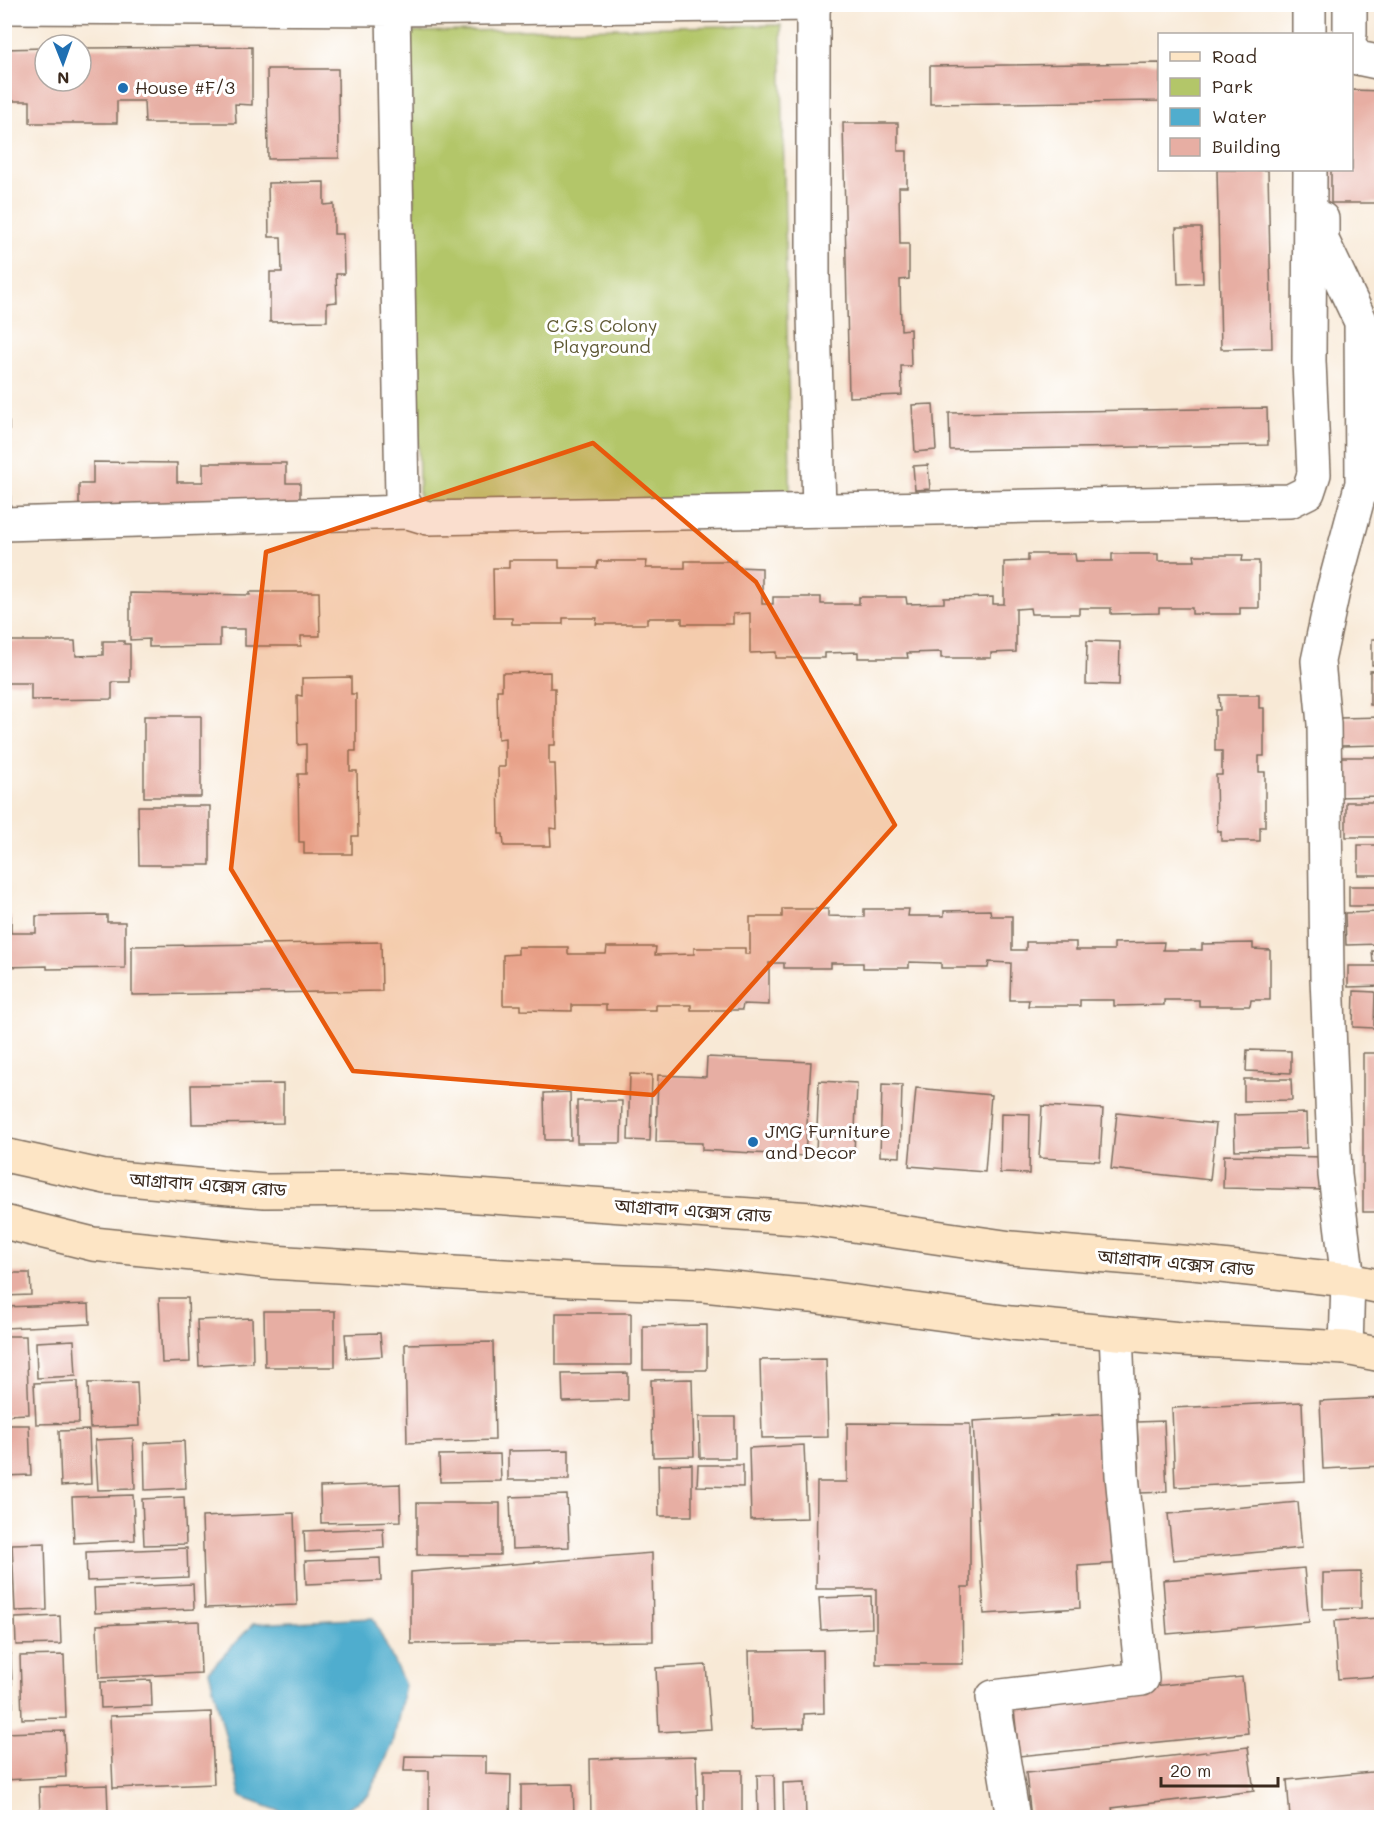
<svg xmlns="http://www.w3.org/2000/svg" width="1386" height="1822" font-family="Mali,'Noto Sans Bengali',sans-serif">
  <rect width="100%" height="100%" fill="#fff"/>
  <filter id="ink" filterUnits="userSpaceOnUse"><feTurbulence type="fractalNoise" baseFrequency=".0167" numOctaves="2"/><feDisplacementMap in="SourceGraphic" scale="12" xChannelSelector="R" yChannelSelector="G"/><feConvolveMatrix kernelMatrix="1 2 1 2 8 2 1 2 1" color-interpolation-filters="sRGB"/></filter>
  <filter id="wash" filterUnits="userSpaceOnUse"><feTurbulence type="fractalNoise" baseFrequency=".008" numOctaves="4" result="noise"/><feDisplacementMap in="SourceGraphic" scale="24" xChannelSelector="R" yChannelSelector="G"/><feGaussianBlur stdDeviation="1.35" result="paint"/><feColorMatrix in="noise" values="0 0 0 0 0 0 0 0 0 0 0 0 0 0 0 0 0 1.4 0 .05"/><feComposite in="paint" operator="in"/></filter>
  <g filter="url(#wash)">
    <rect width="100%" height="100%" fill="#f8e9d6"/>
    <polygon fill="#b3c669" stroke="#777844" stroke-width="1.5" points="781,25 791,524 420,531 410,32"/>
    <polygon fill="#50adce" stroke="#466c76" stroke-width="1.5" points="373,1618 405,1685 393,1744 368,1796 330,1818 296,1817 241,1797 209,1671 253,1624"/>
    <g id="blocks">
      <g fill="#e7aea3">
        <polygon points="252,47 252,105 235,104 236,123 145,123 144,101 117,101 117,123 30,123 30,101 7,101 8,123 4,123 4,49 45,48 45,81 81,81 81,48"/>
        <polygon points="1160,63 1160,101 930,104 930,66"/>
        <polygon points="267,69 338,69 339,158 268,159"/>
        <polygon points="1352,90 1382,91 1382,203 1331,203 1331,170 1352,170"/>
        <polygon points="843,123 898,123 898,151 907,151 907,187 899,187 900,244 909,244 909,279 900,280 901,330 910,329 911,366 901,366 902,395 849,397"/>
        <polygon points="1217,170 1268,170 1272,348 1221,349"/>
        <polygon points="324,182 324,205 334,204 334,234 343,234 344,274 336,274 337,302 327,303 327,321 270,322 270,272 282,272 281,237 269,237 268,183"/>
        <polygon points="1176,228 1201,228 1203,283 1178,284"/>
        <polygon points="933,404 936,450 915,452 912,405"/>
        <polygon points="1267,408 1268,445 950,450 949,413"/>
        <polygon points="4,422 9,422 11,524 4,524"/>
        <polygon points="93,462 177,463 177,482 203,482 203,463 286,463 286,483 300,483 300,514 79,512 79,484 93,484"/>
        <polygon points="928,465 930,489 915,490 913,466"/>
        <polygon points="1028,554 1075,554 1076,561 1112,561 1112,554 1158,554 1158,561 1195,561 1194,555 1243,555 1242,561 1259,561 1259,608 1240,608 1240,614 1192,614 1192,608 1159,608 1159,613 1111,614 1111,608 1079,608 1079,614 1031,614 1030,608 1016,609 1016,652 991,653 991,658 941,658 941,652 907,653 908,658 858,658 858,652 825,653 825,658 776,658 776,652 750,653 750,613 733,614 733,624 682,624 682,618 647,618 647,624 596,624 597,618 563,618 563,624 512,624 512,618 494,618 493,568 509,568 509,560 559,560 559,568 597,568 598,561 647,561 646,568 685,568 685,561 735,561 736,567 762,568 762,604 773,604 773,597 821,597 821,604 859,604 859,597 906,597 907,604 944,603 944,598 993,597 993,604 1004,604 1004,562 1028,561"/>
        <polygon points="250,592 319,592 320,636 301,636 301,646 245,646 245,629 220,629 220,646 149,647 149,639 130,640 130,593 250,595"/>
        <rect x="1372" y="639" width="10" height="26"/>
        <polygon points="5,641 75,641 76,656 103,655 103,641 124,641 124,644 130,644 130,682 112,682 112,699 31,700 31,683 5,683"/>
        <polygon points="1087,641 1120,642 1119,685 1086,684"/>
        <polygon points="1382,670 1382,705 1370,705 1370,671"/>
        <polygon points="550,672 550,688 555,688 555,745 549,745 549,764 555,764 557,829 550,828 551,846 504,846 503,834 499,834 498,767 505,767 505,738 498,739 497,690 502,690 502,673"/>
        <polygon points="351,677 351,694 356,694 356,751 350,751 350,771 357,771 358,836 352,836 352,854 304,854 304,842 299,842 298,774 306,774 306,744 298,745 297,695 302,696 302,678"/>
        <polygon points="1219,695 1259,695 1259,708 1264,708 1264,756 1259,756 1259,772 1265,772 1265,827 1260,827 1260,841 1221,841 1221,831 1217,831 1216,775 1222,775 1222,751 1215,751 1215,710 1220,710"/>
        <rect x="144" y="716" width="57" height="81"/>
        <polygon points="1382,717 1382,745 1340,746 1340,718"/>
        <polygon points="1336,757 1382,757 1382,796 1336,797"/>
        <rect x="1346" y="802" width="36" height="35"/>
        <polygon points="138,806 210,806 210,865 139,865"/>
        <rect x="1358" y="845" width="24" height="30"/>
        <rect x="1349" y="886" width="33" height="20"/>
        <polygon points="782,909 828,909 828,916 864,917 864,909 909,909 908,916 944,916 944,911 990,910 991,916 1012,916 1012,950 1026,950 1026,942 1076,942 1076,950 1114,950 1114,943 1164,942 1163,950 1202,950 1202,944 1253,943 1253,949 1270,950 1270,1000 1251,1000 1250,1006 1199,1006 1199,1000 1164,1000 1164,1005 1114,1006 1114,1000 1080,1000 1080,1006 1028,1006 1029,1000 1010,1000 1011,963 989,962 988,968 941,968 941,963 909,962 909,968 863,968 863,963 831,963 831,968 784,968 784,963 769,963 769,1005 743,1004 742,1010 691,1010 691,1005 656,1005 656,1010 606,1010 606,1005 572,1005 572,1011 521,1010 521,1005 503,1005 503,955 518,954 518,947 568,947 568,954 606,954 607,947 656,947 655,955 694,954 694,948 745,948 745,954 750,954 750,917 782,917"/>
        <polygon points="1382,912 1382,944 1346,945 1345,913"/>
        <polygon points="107,915 107,922 125,922 125,968 47,969 47,966 4,967 4,916 11,916 11,933 36,933 36,916"/>
        <polygon points="381,942 382,991 132,995 132,946"/>
        <polygon points="1372,951 1382,951 1382,962 1373,962"/>
        <polygon points="1348,966 1382,966 1382,986 1348,987"/>
        <polygon points="1354,991 1375,992 1374,1028 1353,1027"/>
        <polygon points="1247,1050 1291,1051 1291,1073 1246,1071"/>
        <rect x="1363" y="1053" width="19" height="159"/>
        <polygon points="707,1057 811,1062 805,1156 702,1150 702,1143 656,1142 658,1075 706,1077"/>
        <polygon points="630,1074 652,1075 650,1141 628,1140"/>
        <polygon points="1244,1079 1291,1079 1292,1100 1244,1101"/>
        <polygon points="819,1081 857,1083 854,1154 816,1152"/>
        <polygon points="283,1084 283,1123 192,1124 191,1085"/>
        <polygon points="882,1084 902,1085 900,1157 880,1156"/>
        <polygon points="916,1088 991,1095 985,1172 909,1166"/>
        <polygon points="570,1092 571,1140 545,1140 544,1093"/>
        <polygon points="577,1101 622,1101 621,1143 577,1143"/>
        <polygon points="1042,1106 1103,1109 1100,1161 1039,1158"/>
        <polygon points="1001,1113 1030,1114 1029,1174 1000,1173"/>
        <polygon points="1117,1113 1216,1124 1210,1180 1111,1169"/>
        <polygon points="1306,1113 1307,1148 1235,1150 1234,1115"/>
        <polygon points="1224,1155 1324,1157 1323,1190 1223,1188"/>
        <polygon points="4,1273 30,1273 31,1295 4,1296"/>
        <polygon points="159,1298 188,1298 190,1362 162,1363"/>
        <polygon points="89,1304 90,1324 5,1328 4,1307"/>
        <polygon points="264,1311 335,1311 335,1367 265,1367"/>
        <rect x="556" y="1313" width="75" height="52"/>
        <polygon points="252,1318 253,1363 199,1366 197,1320"/>
        <polygon points="707,1325 707,1370 643,1370 643,1326"/>
        <polygon points="380,1333 382,1356 347,1358 345,1334"/>
        <polygon points="4,1336 26,1336 29,1414 4,1415"/>
        <polygon points="74,1340 76,1376 37,1378 36,1342"/>
        <polygon points="493,1342 495,1440 407,1443 405,1344"/>
        <polygon points="826,1359 828,1437 762,1438 760,1360"/>
        <polygon points="628,1373 628,1400 563,1402 562,1374"/>
        <polygon points="692,1379 694,1456 653,1457 651,1380"/>
        <polygon points="78,1381 79,1423 36,1424 34,1383"/>
        <polygon points="137,1382 139,1426 90,1428 88,1383"/>
        <polygon points="1382,1398 1382,1466 1323,1469 1320,1401"/>
        <polygon points="1302,1402 1305,1481 1175,1487 1172,1408"/>
        <polygon points="1132,1412 1140,1562 1078,1566 1080,1608 984,1614 973,1421"/>
        <polygon points="699,1417 735,1417 735,1458 700,1458"/>
        <polygon points="1164,1421 1167,1492 1140,1493 1137,1422"/>
        <polygon points="847,1423 970,1424 970,1587 962,1587 963,1664 876,1664 876,1589 816,1589 817,1482 847,1482"/>
        <polygon points="4,1425 29,1425 31,1475 4,1476"/>
        <polygon points="89,1430 91,1484 61,1486 59,1431"/>
        <polygon points="133,1438 135,1489 98,1490 95,1440"/>
        <polygon points="184,1441 186,1488 145,1490 144,1443"/>
        <polygon points="804,1445 807,1518 751,1520 749,1448"/>
        <polygon points="569,1450 569,1480 508,1480 508,1451"/>
        <polygon points="500,1454 501,1481 440,1482 439,1455"/>
        <polygon points="692,1464 692,1516 659,1516 658,1465"/>
        <polygon points="698,1465 743,1465 743,1487 697,1486"/>
        <polygon points="400,1484 401,1521 321,1523 320,1487"/>
        <polygon points="133,1495 135,1540 74,1543 72,1497"/>
        <polygon points="567,1495 569,1547 512,1549 510,1497"/>
        <polygon points="184,1497 186,1544 144,1545 142,1499"/>
        <polygon points="1298,1502 1302,1548 1173,1560 1168,1514"/>
        <rect x="417" y="1503" width="83" height="52"/>
        <polygon points="294,1513 297,1605 205,1608 202,1517"/>
        <polygon points="383,1528 384,1548 305,1552 304,1531"/>
        <polygon points="45,1543 47,1610 15,1611 12,1544"/>
        <polygon points="187,1548 188,1577 87,1581 86,1552"/>
        <polygon points="652,1553 653,1641 411,1644 411,1572"/>
        <polygon points="380,1558 381,1581 306,1584 305,1561"/>
        <polygon points="1304,1568 1309,1622 1167,1634 1163,1580"/>
        <polygon points="1361,1572 1361,1608 1323,1609 1323,1573"/>
        <polygon points="193,1584 194,1609 95,1613 94,1588"/>
        <polygon points="871,1596 872,1628 821,1630 819,1598"/>
        <polygon points="60,1616 61,1644 16,1645 15,1618"/>
        <polygon points="1378,1618 1381,1676 1338,1679 1334,1621"/>
        <polygon points="199,1621 201,1673 99,1678 97,1625"/>
        <polygon points="4,1640 10,1640 13,1707 4,1707"/>
        <polygon points="823,1650 824,1713 804,1714 804,1728 751,1730 749,1651"/>
        <polygon points="64,1655 66,1718 22,1719 20,1656"/>
        <polygon points="706,1665 711,1729 659,1732 656,1668"/>
        <polygon points="1242,1677 1248,1733 1019,1756 1013,1700"/>
        <polygon points="151,1680 152,1706 101,1708 100,1682"/>
        <polygon points="211,1712 214,1784 113,1788 110,1716"/>
        <polygon points="64,1731 66,1777 4,1780 4,1733"/>
        <polygon points="1248,1747 1254,1791 1112,1808 1114,1818 1031,1818 1026,1773"/>
        <polygon points="405,1756 486,1757 486,1774 511,1775 510,1818 429,1818 429,1771 404,1771"/>
        <polygon points="696,1756 698,1817 591,1818 590,1759"/>
        <rect x="704" y="1770" width="38" height="48"/>
        <polygon points="1382,1771 1382,1818 1290,1818 1287,1780"/>
        <polygon points="757,1775 774,1775 775,1818 758,1818"/>
        <polygon points="805,1782 806,1818 784,1818 783,1783"/>
        <polygon points="573,1784 574,1816 521,1817 521,1785"/>
        <polygon points="107,1785 108,1811 40,1814 39,1787"/>
      </g>
    </g>
  </g>
  <g filter="url(#ink)">
    <use href="#blocks" fill-opacity="0" stroke="#7d6d5e" stroke-width="1.5"/>
    <g fill="none" stroke-linecap="round" stroke-linejoin="round">
      <g stroke="#7d6d5e" stroke-width="36">
        <g id="street">
          <polyline points="393,4 393,9 815,4"/>
          <polyline points="1309,4 1309,34"/>
          <polyline points="1350,4 1350,34"/>
          <polyline points="813,5 813,275 819,510"/>
          <polyline points="4,7 393,9 402,498 408,512"/>
          <polyline points="1352,49 1353,57 1382,63"/>
          <polyline points="1322,219 1322,240 1361,322 1362,483 1333,591 1318,661 1324,724 1327,977 1335,1175 1348,1280 1346,1348"/>
          <polyline points="4,524 408,512 428,518 1290,501 1308,492 1314,474 1309,361 1310,170"/>
          <polyline points="1013,1818 993,1697 1142,1679 1122,1475 1116,1333"/>
        </g>
      </g>
      <g stroke="#7d6d5e" stroke-width="36">
        <g id="secondary">
          <polyline points="4,1155 105,1177 265,1191 389,1190 812,1219 1011,1248 1193,1263 1348,1280 1382,1287"/>
          <polyline points="4,1222 93,1244 271,1262 572,1280 703,1285 811,1296 1011,1323 1181,1339 1346,1348 1382,1355"/>
        </g>
      </g>
      <use href="#street" stroke="#fff" stroke-width="33"/>
      <use href="#secondary" stroke="#fde5c5" stroke-width="33"/>
    </g>
  </g>
  <path fill="#e8590c" fill-opacity="0.2" stroke="#e8590c" stroke-width="4.5" stroke-linejoin="round" d="M593 443 756 582 895 825 653 1095 353 1071 231 869 266 552Z"/>
  <g fill="#1f6fb2" stroke="#fff" stroke-width="2">
    <circle cx="123" cy="88" r="6"/>
    <circle cx="753" cy="1142" r="6"/>
  </g>
  <g text-anchor="middle" stroke-width="6" stroke-linejoin="round" paint-order="stroke">
    <g font-size="18" fill="#3b2a1e" stroke="#fff" text-anchor="start">
      <text x="135" y="94">House #F/3</text>
      <text x="765" y="1138">JMG Furniture<tspan x="765" dy="21">and Decor</tspan></text>
    </g>
    <g font-size="18" fill="#5f5934" stroke="#fff">
      <text x="602" y="332">C.G.S Colony<tspan x="602" dy="21">Playground</tspan></text>
    </g>
    <g font-size="18" fill="#3b2a1e" stroke="#fff">
      <text transform="translate(208 1185) rotate(4)" y="6">আগ্রাবাদ এক্সেস রোড</text>
      <text transform="translate(693 1211) rotate(4)" y="6">আগ্রাবাদ এক্সেস রোড</text>
      <text transform="translate(1176 1263) rotate(5)" y="6">আগ্রাবাদ এক্সেস রোড</text>
    </g>
  </g>
  <rect width="1386" height="1822" fill="none" stroke="#fff" stroke-width="24"/>
  <rect x="1158" y="33" width="195" height="138" fill="#ffffff" stroke="#b1aaa5" stroke-width="1.5"/>
  <rect x="1170" y="52" width="30" height="9" fill="#fde5c5" stroke="#b1aaa5" stroke-width="1.5"/>
  <text x="1212" y="63" font-size="18" fill="#3b2a1e">Road</text>
  <rect x="1170" y="78" width="30" height="18" fill="#b3c669" stroke="#b1aaa5" stroke-width="1.5"/>
  <text x="1212" y="93" font-size="18" fill="#3b2a1e">Park</text>
  <rect x="1170" y="108" width="30" height="18" fill="#50adce" stroke="#b1aaa5" stroke-width="1.5"/>
  <text x="1212" y="123" font-size="18" fill="#3b2a1e">Water</text>
  <rect x="1170" y="138" width="30" height="18" fill="#e7aea3" stroke="#b1aaa5" stroke-width="1.5"/>
  <text x="1212" y="153" font-size="18" fill="#3b2a1e">Building</text>
  <g transform="translate(63 63) rotate(179)"><circle r="28" fill="#ffffff" stroke="#b1aaa5" stroke-width="1.5"/>
  <path d="M0-4.5L10 22L0 15L-10 22Z" fill="#1f6fb2"/>
  <text y="-9" font-size="16" font-weight="bold" text-anchor="middle" fill="#3b2a1e">N</text>
  </g>
  <path d="M1161 1777v9h117v-9" fill="none" stroke="#3b2a1e" stroke-width="3"/>
  <text x="1170" y="1777" font-size="18" fill="#3b2a1e" stroke="#ffffff" stroke-width="4.5" paint-order="stroke">20 m</text>
</svg>
